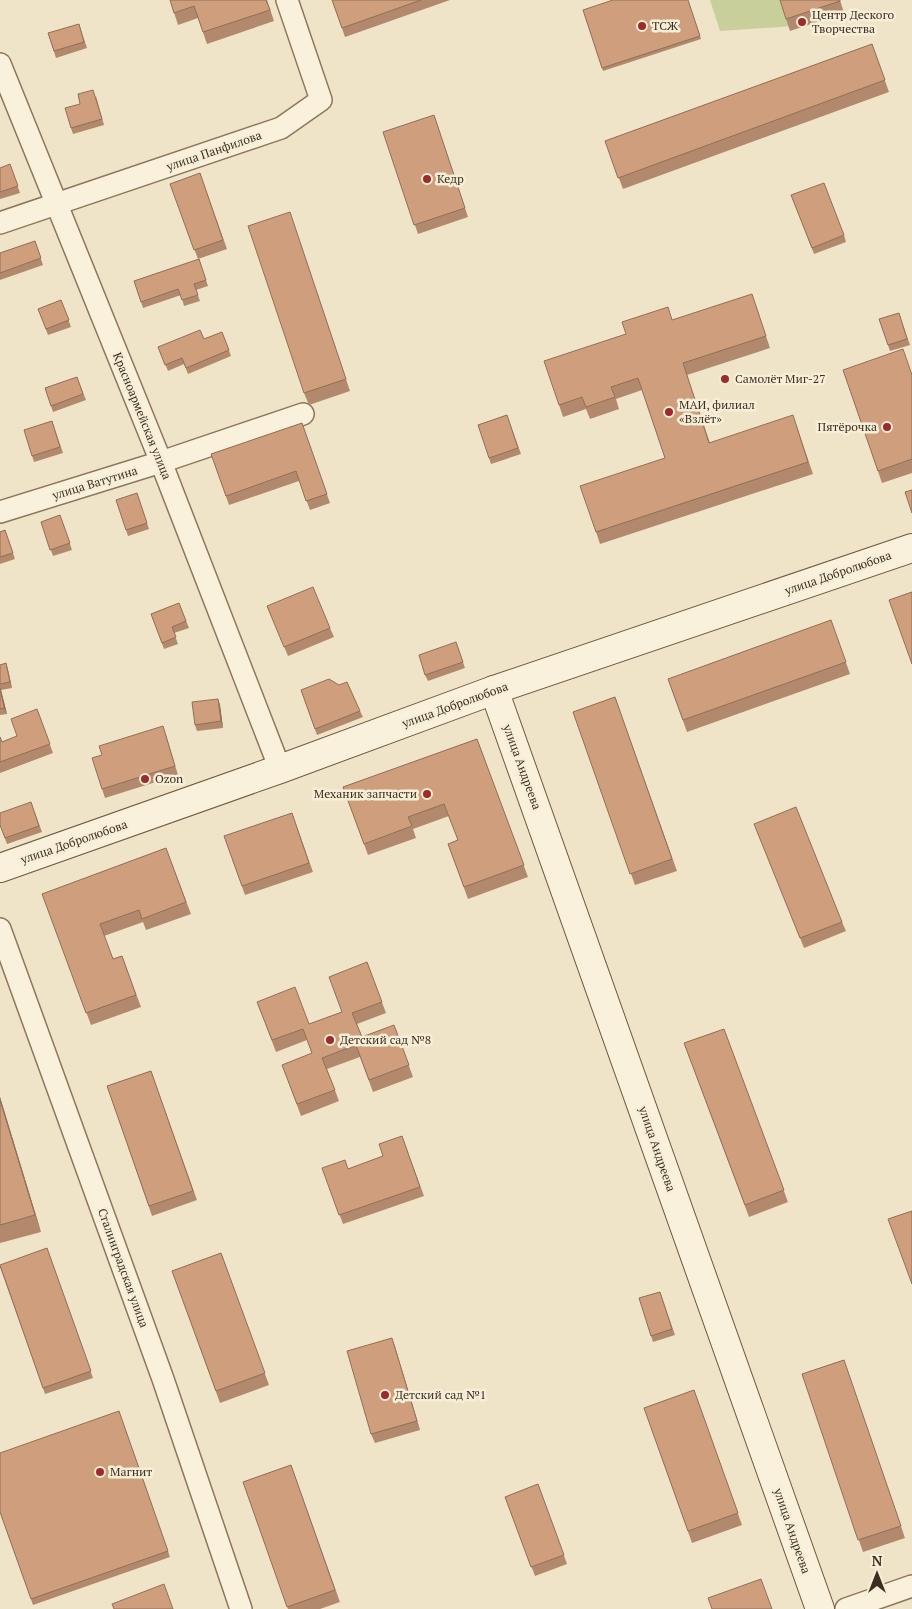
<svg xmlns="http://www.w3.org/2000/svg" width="912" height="1609" font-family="'PT Serif',serif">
  <rect width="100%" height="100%" fill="#f0e4c8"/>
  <polygon fill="#c9cf9b" points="710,0 786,0 794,26 720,31"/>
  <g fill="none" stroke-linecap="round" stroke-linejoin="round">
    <g stroke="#8d765c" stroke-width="24">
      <g id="street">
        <polyline points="0,64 161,462 280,769"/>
        <polyline points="0,223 281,128 321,100 287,0"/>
        <polyline points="0,512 161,462 303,414"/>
        <polyline points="0,929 163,1379 241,1609"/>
        <polyline points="846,1609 912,1586"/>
      </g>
    </g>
    <g stroke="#6f573f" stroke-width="30">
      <g id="secondary">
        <polyline points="494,690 820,1609"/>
        <polyline points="0,868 280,769 494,690 912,548"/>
      </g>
    </g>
    <use href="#street" stroke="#faf1dc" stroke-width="21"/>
    <use href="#secondary" stroke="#faf1dc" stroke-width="28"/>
  </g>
  <g fill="#b2896c">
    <polygon points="170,0 267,0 274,21 207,44 198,18 178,25"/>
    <polygon points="332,0 450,0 345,37"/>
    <polygon points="688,0 701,39 603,71 583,10"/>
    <polygon points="840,0 844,13 790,31 786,19"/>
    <polygon points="79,24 87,48 56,58 48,33"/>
    <polygon points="872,44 889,92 623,189 605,141"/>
    <polygon points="96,96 104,125 73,134 71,128"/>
    <polygon points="434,115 468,217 418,234 383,132"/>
    <polygon points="10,164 20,193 0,199 0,168"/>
    <polygon points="200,173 227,249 198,259 170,184"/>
    <polygon points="791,195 844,235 846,242 814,254"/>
    <polygon points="294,224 350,391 309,405 304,393"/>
    <polygon points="35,241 43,265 0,280 0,253"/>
    <polygon points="199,259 208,286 196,290 200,301 184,306 181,295 143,308 134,281"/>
    <polygon points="61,300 71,327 48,335 38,309"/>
    <polygon points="756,306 770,348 687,375 710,443 797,427 813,474 600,544 596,532 665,458 642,390 616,399 619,409 590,419 586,409 563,417 559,405 672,320"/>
    <polygon points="899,313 910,345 890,351 879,319"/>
    <polygon points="222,332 231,356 188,374 184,364 168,371 158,347 204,339"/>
    <polygon points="843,370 912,375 912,473 882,483"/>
    <polygon points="77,377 86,400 53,412 45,388"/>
    <polygon points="507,415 521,454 491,464 478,425"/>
    <polygon points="52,421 63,453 34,462 24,430"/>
    <polygon points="302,423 330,503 310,510 299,481 229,505 211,454"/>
    <polygon points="137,493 149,529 128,536 116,500"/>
    <polygon points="60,515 72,550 53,556 41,522"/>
    <polygon points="5,530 15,559 0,564 0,532"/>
    <polygon points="179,603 189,628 174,633 178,644 164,649 151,614"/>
    <polygon points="267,606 330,628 334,637 288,656"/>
    <polygon points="831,620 850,674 687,732 668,679"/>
    <polygon points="456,642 465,668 428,681 425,675"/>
    <polygon points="6,663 8,670 12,688 1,690 7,714 0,715 0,665"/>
    <polygon points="301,690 360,711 363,717 317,735"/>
    <polygon points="615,697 677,871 635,885 573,712"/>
    <polygon points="218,699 220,705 223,728 197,731 195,725"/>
    <polygon points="37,709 53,753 0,773 0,737 2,742 17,736"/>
    <polygon points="166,735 178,775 105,798 102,789 102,755"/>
    <polygon points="477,739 528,877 468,899 448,844 458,840 449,816 413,829 416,838 368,855 343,787"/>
    <polygon points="31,802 42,832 7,844 0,825"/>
    <polygon points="292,813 313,872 245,895 224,836"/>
    <polygon points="758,833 842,922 846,931 804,948"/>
    <polygon points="166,848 191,914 146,930 143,922 104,936 113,959 122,956 141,1007 91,1025 42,894"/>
    <polygon points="367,962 386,1013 357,1024 362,1037 394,1025 413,1077 373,1092 360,1057 327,1069 339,1101 301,1116 282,1065 312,1054 307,1040 276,1052 257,1002 309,1024 342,1012"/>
    <polygon points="724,1029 788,1202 749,1217 684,1043"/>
    <polygon points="151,1071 197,1200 152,1216 107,1086"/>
    <polygon points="0,1097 41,1232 0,1243"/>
    <polygon points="402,1136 424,1196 343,1224 322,1168 348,1169 383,1156"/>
    <polygon points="47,1248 93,1378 45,1394 0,1267"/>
    <polygon points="221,1253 269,1385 220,1403 172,1271"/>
    <polygon points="660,1292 675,1335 653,1342 639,1298"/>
    <polygon points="395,1347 420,1430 375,1443 371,1434"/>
    <polygon points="844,1360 905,1538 863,1552 802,1374"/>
    <polygon points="694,1390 742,1525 692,1543 644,1408"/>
    <polygon points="119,1411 170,1557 33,1605 0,1512"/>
    <polygon points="291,1465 340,1602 320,1609 288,1609 243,1482"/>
    <polygon points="538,1484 567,1564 535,1576 505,1497"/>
  </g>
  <g fill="#916f58">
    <polygon points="6,663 8,670 12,688 10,682"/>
    <polygon points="0,687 1,690 7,714 4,708"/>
    <polygon points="218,699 220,705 223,728 221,721"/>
    <polygon points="0,1097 41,1232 35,1215 0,1100"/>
    <polygon points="392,1338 395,1347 420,1430 417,1421"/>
  </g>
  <g fill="#cf9f7d" stroke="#916f58">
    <polygon points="170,0 266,0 270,10 203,32 194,6 174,13"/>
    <polygon points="332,0 421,0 342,28"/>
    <polygon points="613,0 688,0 700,36 602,68 583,10"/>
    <polygon points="780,0 840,0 840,1 786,19"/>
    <polygon points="79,24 84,42 54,51 48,33"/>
    <polygon points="872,44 885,80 618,178 605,141"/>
    <polygon points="93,90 102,119 71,128 65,108 80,104 78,94"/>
    <polygon points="434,115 465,208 414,225 383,132"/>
    <polygon points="10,164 18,186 0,192 0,168"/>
    <polygon points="200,173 223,240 194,250 170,184"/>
    <polygon points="824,183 844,235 812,248 791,195"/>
    <polygon points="290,212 346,379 304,393 248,226"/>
    <polygon points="35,241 41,258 0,273 0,253"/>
    <polygon points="199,259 206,280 194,284 198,295 182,300 178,289 141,302 134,281"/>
    <polygon points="752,294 766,336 683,363 709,443 793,415 808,462 596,532 580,486 665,458 638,378 611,387 615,397 586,407 582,397 559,405 544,361 626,334 622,322 668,307 672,320"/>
    <polygon points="61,300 69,320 46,329 38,309"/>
    <polygon points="899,313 907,339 888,345 879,319"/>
    <polygon points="200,330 204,339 222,332 229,350 186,368 182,358 165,365 158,347"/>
    <polygon points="903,349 912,375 912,459 878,471 843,370"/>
    <polygon points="77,377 83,394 51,406 45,388"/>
    <polygon points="507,415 518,448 489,458 478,425"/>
    <polygon points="52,421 60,447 32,456 24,430"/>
    <polygon points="302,423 327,494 306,501 296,471 226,496 211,454"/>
    <polygon points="912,490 912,513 905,492"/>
    <polygon points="137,493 147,523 126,530 116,500"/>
    <polygon points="60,515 70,543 50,550 41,522"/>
    <polygon points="5,530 13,553 0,557 0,532"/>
    <polygon points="313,587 330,628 284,647 267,606"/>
    <polygon points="912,592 912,664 889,600"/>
    <polygon points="179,603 186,621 172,627 176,637 162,643 151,614"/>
    <polygon points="831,620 846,662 683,720 668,679"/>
    <polygon points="456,642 463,662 425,675 419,655"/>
    <polygon points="6,663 10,682 0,684 0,665"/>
    <polygon points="329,679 339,685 347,682 360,711 315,729 301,690"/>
    <polygon points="0,688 4,708 0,709"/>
    <polygon points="615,697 672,859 630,874 573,712"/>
    <polygon points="218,699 221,721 195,725 192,702"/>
    <polygon points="37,709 50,744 0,762 0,737 2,742 17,736 11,719"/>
    <polygon points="163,726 175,766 102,789 92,758 102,755 99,746"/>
    <polygon points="477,739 524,865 464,887 448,844 458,840 444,804 408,817 412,826 364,844 343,787"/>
    <polygon points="31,802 39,826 5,838 0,825 0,813"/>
    <polygon points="796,807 842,922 800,938 754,824"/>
    <polygon points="292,813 309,863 242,886 224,836"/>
    <polygon points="166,848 186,902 142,919 139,910 100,924 113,959 122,956 136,995 86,1013 42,894"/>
    <polygon points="367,962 382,1002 352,1013 362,1037 394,1025 409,1065 369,1080 356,1045 322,1058 335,1090 297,1104 282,1065 312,1053 303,1029 272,1040 257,1002 295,987 309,1024 342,1012 329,977"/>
    <polygon points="724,1029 784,1190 745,1205 684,1043"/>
    <polygon points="151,1071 193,1191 149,1206 107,1086"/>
    <polygon points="0,1100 35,1215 0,1225"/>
    <polygon points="402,1136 420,1187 339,1215 322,1168 345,1160 348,1169 383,1156 379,1144"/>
    <polygon points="912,1211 912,1284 888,1219"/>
    <polygon points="47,1248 91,1371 43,1388 0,1265"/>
    <polygon points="221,1253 265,1373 216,1391 172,1271"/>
    <polygon points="660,1292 672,1329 651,1336 639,1298"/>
    <polygon points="392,1338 417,1421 371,1434 347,1351"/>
    <polygon points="844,1360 901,1526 858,1540 802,1374"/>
    <polygon points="694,1390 738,1513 688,1531 644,1408"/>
    <polygon points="119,1411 168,1551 31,1599 0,1512 0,1453"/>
    <polygon points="291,1465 335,1590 287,1607 243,1482"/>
    <polygon points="538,1484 564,1555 531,1567 505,1497"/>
    <polygon points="761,1579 772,1609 712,1609 708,1598"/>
    <polygon points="164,1584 173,1609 114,1609 112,1604"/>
  </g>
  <g fill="#9e2a2b" stroke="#f7eed8" stroke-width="2">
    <circle cx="802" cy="22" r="5"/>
    <circle cx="642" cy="26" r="5"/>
    <circle cx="427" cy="179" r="5"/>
    <circle cx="725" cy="379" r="5"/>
    <circle cx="669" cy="412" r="5"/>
    <circle cx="887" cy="427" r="5"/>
    <circle cx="145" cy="779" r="5"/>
    <circle cx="427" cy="794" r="5"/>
    <circle cx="330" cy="1040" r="5"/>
    <circle cx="385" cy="1395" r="5"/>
    <circle cx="100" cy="1472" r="5"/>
  </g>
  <g text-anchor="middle" stroke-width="5" stroke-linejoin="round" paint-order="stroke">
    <g font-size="12" fill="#3d2e20" stroke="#f7eed8" text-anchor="start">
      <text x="812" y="19">Центр Деского<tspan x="812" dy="14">Творчества</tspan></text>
      <text x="652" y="30">ТСЖ</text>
      <text x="437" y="183">Кедр</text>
      <text x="735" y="383">Самолёт Миг-27</text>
      <text x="679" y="409">МАИ, филиал<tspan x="679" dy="14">«Взлёт»</tspan></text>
      <text x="877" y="431" text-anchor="end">Пятёрочка</text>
      <text x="155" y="783">Ozon</text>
      <text x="417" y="798" text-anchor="end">Механик запчасти</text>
      <text x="340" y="1044">Детский сад №8</text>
      <text x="395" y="1399">Детский сад №1</text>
      <text x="110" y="1476">Магнит</text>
    </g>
    <g font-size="12" fill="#3d2e20" stroke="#f7eed8">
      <text transform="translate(214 151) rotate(-19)" y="4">улица Панфилова</text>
      <text transform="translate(142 416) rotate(68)" y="4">Красноармейская улица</text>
      <text transform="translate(95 483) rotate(-17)" y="4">улица Ватутина</text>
      <text transform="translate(838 573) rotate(-19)" y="4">улица Добролюбова</text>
      <text transform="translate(455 705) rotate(-20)" y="4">улица Добролюбова</text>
      <text transform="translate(522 767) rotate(70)" y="4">улица Андреева</text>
      <text transform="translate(74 842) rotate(-19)" y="4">улица Добролюбова</text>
      <text transform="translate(657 1149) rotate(71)" y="4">улица Андреева</text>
      <text transform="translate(123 1268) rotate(70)" y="4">Сталинградская улица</text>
      <text transform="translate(792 1531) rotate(71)" y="4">улица Андреева</text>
    </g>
  </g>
  <g transform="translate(877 1574)" stroke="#f7eed8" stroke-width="4" paint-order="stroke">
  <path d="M0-4L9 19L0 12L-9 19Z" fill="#3d2e20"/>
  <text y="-8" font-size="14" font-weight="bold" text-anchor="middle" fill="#3d2e20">N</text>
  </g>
</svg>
